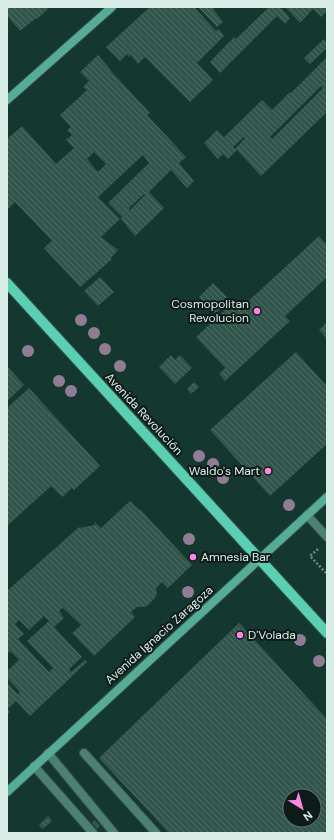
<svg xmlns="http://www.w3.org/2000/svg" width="334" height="840" font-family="'DM Sans',sans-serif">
  <defs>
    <pattern id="building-back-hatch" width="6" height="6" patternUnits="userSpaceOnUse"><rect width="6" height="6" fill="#32554c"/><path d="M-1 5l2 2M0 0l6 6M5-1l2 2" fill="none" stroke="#4f6e66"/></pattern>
  </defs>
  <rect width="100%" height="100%" fill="#14382f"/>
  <g fill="url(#building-back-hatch)" fill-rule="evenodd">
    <polygon points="7,7 50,7 37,19 36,18 20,31 7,16"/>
    <polygon points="150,7 194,7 216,31 219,29 224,36 197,63 213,80 190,102 145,57 138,64 131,55 129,57 127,54 120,61 106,47"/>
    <polygon points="198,7 215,7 213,9 223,22 217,27"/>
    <polygon points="269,7 280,7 290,18 285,24 277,16 220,73 210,62 234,37 236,39"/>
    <polygon points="285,7 327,7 327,11 321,17 313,9 300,23"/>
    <polygon points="324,39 327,43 327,48 310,64 304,58"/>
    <path d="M98 55 111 70V71L150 113 147 115 186 157 179 163 194 181 187 188 171 170 149 192 164 208 135 236 121 219 122 217 108 203 149 163 143 155 98 197 120 219 101 237 118 250 111 258 112 259 80 287 44 248 52 241 15 202 7 210V139L22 126 56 164 74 148 66 140 72 135 67 130 71 127 60 115 87 90 83 87 89 81 80 72ZM94 152 106 164 98 172 87 159ZM144 194 145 195 130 210 129 208Z"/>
    <path d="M327 57V112L261 176 237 150 228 159 223 154 218 159 204 143 217 130 224 137 262 100 272 110 290 92 291 93ZM321 86 323 88 272 139 270 137ZM244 137 245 138 235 149 233 147Z"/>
    <polygon points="319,236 327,245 327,277 285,316 290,321 225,381 219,374 225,368 196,337 236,300 242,307"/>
    <polygon points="100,277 114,292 98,306 84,291"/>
    <polygon points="213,283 230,300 215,314 199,297"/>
    <polygon points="327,322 327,339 319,330"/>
    <polygon points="296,352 327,386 327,444 270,496 210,430"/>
    <polygon points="171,355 175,360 180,355 192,368 175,384 159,367"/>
    <polygon points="7,366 24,385 7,401"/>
    <polygon points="194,382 199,387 191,394 187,389"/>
    <polygon points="29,388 100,466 74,490 72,488 62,497 51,486 7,526 7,408"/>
    <path d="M130 501 139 510 140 509 192 565 168 588 162 582 156 588 157 593 155 598 147 606 143 607H137L131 612 135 617 94 656 72 633 81 625 63 608 59 611 64 618 54 627 82 657 69 669 71 672 85 660 87 662 30 716 16 701 7 709 10 712 7 715V683L18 694 20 692 7 678V671L19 660 10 651 7 654V591L79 527 80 528 95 525 94 521 101 528ZM44 616 49 621 27 641 53 668 49 672 18 639 24 634 15 624 19 620 29 630Z"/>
    <path d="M239 623 327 719V833H169L99 758ZM290 796H314V820H290Z"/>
    <polygon points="48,816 52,821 43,829 39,825"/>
    <polygon points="94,820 100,826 97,829 92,823"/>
  </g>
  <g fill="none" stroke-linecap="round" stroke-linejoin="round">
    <g stroke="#34554c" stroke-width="10">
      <g id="service">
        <polyline points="307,515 327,537"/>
        <polyline points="48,753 114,833"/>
        <polyline points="34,766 93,833"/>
      </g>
    </g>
    <g stroke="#34554c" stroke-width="10">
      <polyline id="pedestrian" points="84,753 156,833"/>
    </g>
    <g stroke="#34554c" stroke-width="10">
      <g id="secondary">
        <polyline points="7,100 112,7"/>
        <polyline points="7,792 327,497"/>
      </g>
    </g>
    <g stroke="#34554c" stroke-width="12">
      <polyline id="primary" points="7,283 327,633"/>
    </g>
    <polyline stroke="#6f8c84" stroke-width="2.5" stroke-dasharray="2 2" stroke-linecap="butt" points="318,549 310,556 327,574"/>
    <use href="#service" stroke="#4c8072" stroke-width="8"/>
    <use href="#pedestrian" stroke="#4c8072" stroke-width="8"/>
    <use href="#secondary" stroke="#56ac97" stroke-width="8"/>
    <use href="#primary" stroke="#5acfb3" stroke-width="10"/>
  </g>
  <g fill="#917c95">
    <circle cx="81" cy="320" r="6"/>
    <circle cx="94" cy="333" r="6"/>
    <circle cx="105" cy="349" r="6"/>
    <circle cx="28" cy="351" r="6"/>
    <circle cx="120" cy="366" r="6"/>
    <circle cx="59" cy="381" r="6"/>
    <circle cx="71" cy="391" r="6"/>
    <circle cx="199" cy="456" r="6"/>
    <circle cx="213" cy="464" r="6"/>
    <circle cx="223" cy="478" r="6"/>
    <circle cx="289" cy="505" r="6"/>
    <circle cx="189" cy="539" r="6"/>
    <circle cx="188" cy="592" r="6"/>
    <circle cx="300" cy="640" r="6"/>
    <circle cx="319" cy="661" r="6"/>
  </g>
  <g fill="#fb87e5" stroke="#0d1c18" stroke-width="1.5">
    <circle cx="257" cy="311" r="4"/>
    <circle cx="268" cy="471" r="4"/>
    <circle cx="193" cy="557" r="4"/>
    <circle cx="240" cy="635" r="4"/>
  </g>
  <g text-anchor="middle" stroke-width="4" stroke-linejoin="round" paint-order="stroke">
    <g font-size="12" fill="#d9ede7" stroke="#0d1c18" text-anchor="end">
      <text x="249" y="308">Cosmopolitan<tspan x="249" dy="14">Revolucion</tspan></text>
      <text x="260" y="475">Waldo's Mart</text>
      <text x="201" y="561" text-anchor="start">Amnesia Bar</text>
      <text x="248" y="639" text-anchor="start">D'Volada</text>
    </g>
    <g font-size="12" fill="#d9ede7" stroke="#0d1c18">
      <text transform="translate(144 414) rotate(47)" y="4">Avenida Revolución</text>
      <text transform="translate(159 635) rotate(-42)" y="4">Avenida Ignacio Zaragoza</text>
    </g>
  </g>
  <rect width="334" height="840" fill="none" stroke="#d9ede7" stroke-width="16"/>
  <g transform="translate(302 808) rotate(143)"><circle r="19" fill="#0d1c18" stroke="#5f706b"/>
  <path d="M0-3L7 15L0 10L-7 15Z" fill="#fb87e5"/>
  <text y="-6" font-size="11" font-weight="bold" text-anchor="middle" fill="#d9ede7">N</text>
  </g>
</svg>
